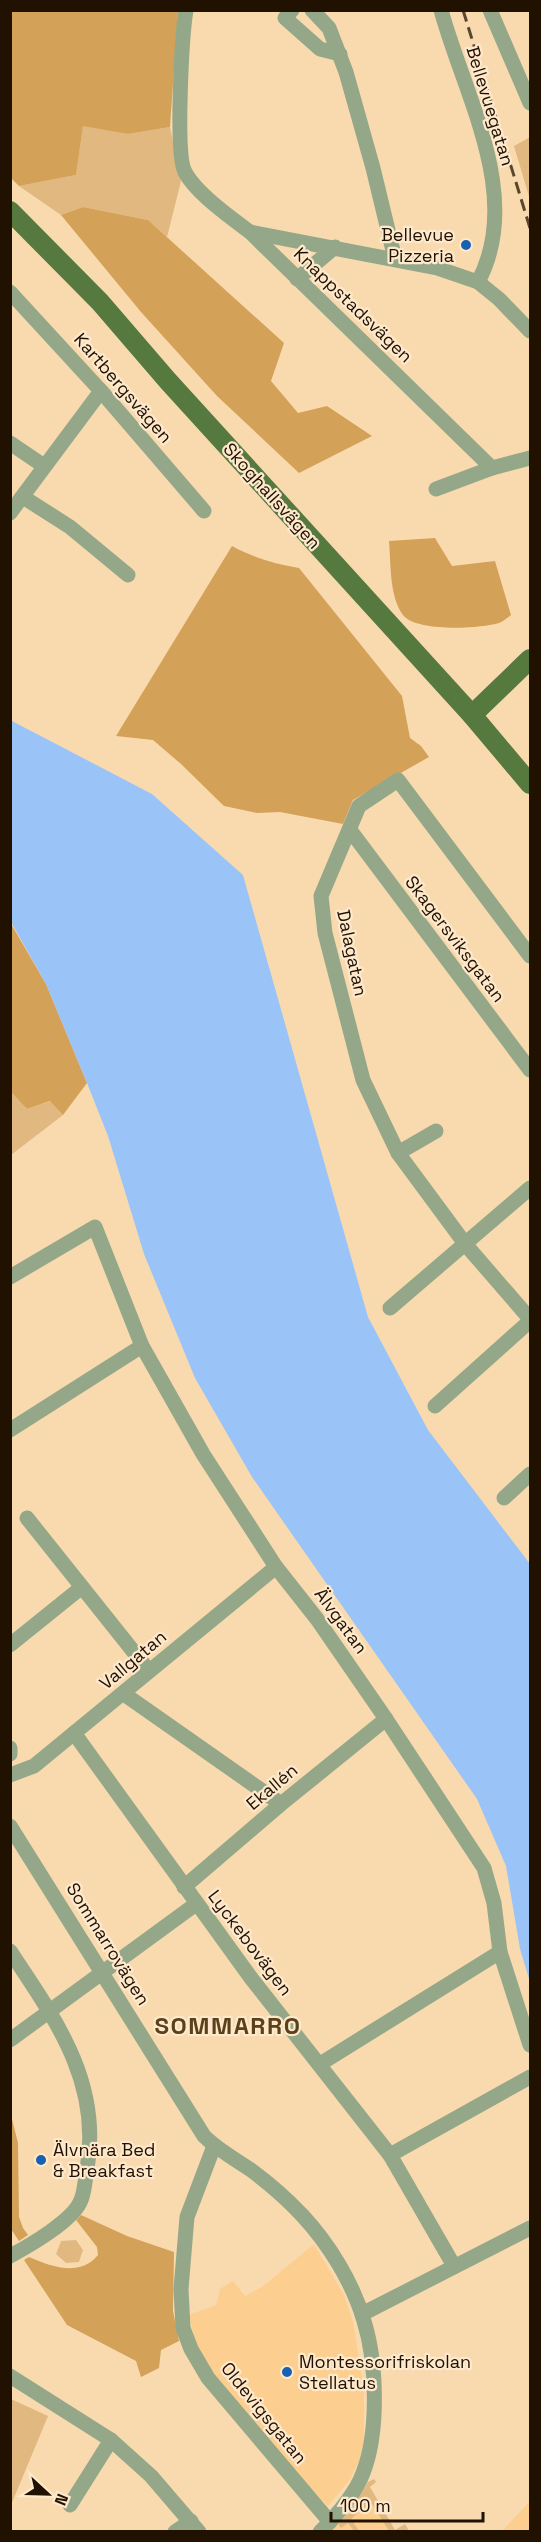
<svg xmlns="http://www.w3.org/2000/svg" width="541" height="2542" font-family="'Space Grotesk',sans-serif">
  <rect width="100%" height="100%" fill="#f9daaf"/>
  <g fill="#fcce8f">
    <polygon points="314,2244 344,2295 353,2322 364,2391 364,2442 358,2463 349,2481 328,2506 290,2468 232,2402 204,2361 195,2342 189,2315 216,2305 220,2289 233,2281 245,2296 262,2287"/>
    <polygon points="368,2486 395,2532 322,2532"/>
    <polygon points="530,2501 530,2531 502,2531"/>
  </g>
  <g fill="#e0b880">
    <polygon points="83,125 128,134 170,127 181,181 167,237 148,220 83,207 61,215 19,186 76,175"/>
    <polygon points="530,137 530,200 514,146"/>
    <polygon points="11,1092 27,1109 51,1101 63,1115 11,1155"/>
    <polygon points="76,2240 83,2250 79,2262 66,2263 56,2254 61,2241"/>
    <polygon points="11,2399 48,2416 11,2505"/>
    <polygon points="374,2479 376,2482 370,2487 395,2530 405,2524 409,2531 389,2531 372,2504 364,2509 358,2499 368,2482"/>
    <polygon points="354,2505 359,2512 351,2519 359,2531 354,2531 348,2523 341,2528 338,2524"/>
  </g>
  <g fill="#d4a158">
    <polygon points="10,11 178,11 170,127 128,134 83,126 76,175 19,186 10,177"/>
    <polygon points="83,207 148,220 284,343 271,381 298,413 327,406 372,436 299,473 217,396 141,312 61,215"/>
    <path d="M435 538 452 566 495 561 511 615C507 618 503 622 499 623 479 629 416 632 403 615 389 596 391 563 389 541Z"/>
    <path d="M232 546C254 558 275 564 299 568L402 696 410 738 421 746 429 757 353 800 343 824 280 812 257 813 224 806 181 764 153 740 116 736Z"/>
    <polygon points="10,922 46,984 87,1083 63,1115 50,1101 27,1109 11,1092"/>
    <polygon points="11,2115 18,2143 19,2217 23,2228 28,2235 19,2241 11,2229"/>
    <path d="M81 2215 127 2236 174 2252 173 2311 179 2341 161 2350 159 2368 141 2377 136 2361 67 2325 24 2260 29 2257C52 2267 80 2277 98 2255L97 2247 76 2220Z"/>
  </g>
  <polygon fill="#9ac4f8" points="10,720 152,794 243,875 368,1317 428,1430 530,1564 530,1982 520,1949 506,1866 477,1799 252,1477 195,1378 144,1254 108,1136 87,1083 46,984 11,922"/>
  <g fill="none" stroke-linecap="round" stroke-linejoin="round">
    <g stroke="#94a889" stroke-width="15">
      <path d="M186 10C182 35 175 154 185 172 196 193 231 218 250 232L492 468"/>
      <polyline points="292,10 285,18 320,49 340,54"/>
      <polyline points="312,10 329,28 346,72 373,168 395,259"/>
      <path d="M441 10C464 95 524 196 478 282"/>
      <polyline points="490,10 530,103"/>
      <polyline points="250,232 437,268 478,282 499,299 530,331"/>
      <polyline points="297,279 335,247"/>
      <polyline points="10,292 101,391 204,511"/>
      <polyline points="10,443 44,466"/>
      <polyline points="436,489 492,468 530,458"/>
      <polyline points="23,497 70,527 128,575"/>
      <polyline points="10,513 101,391"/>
      <polyline points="350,830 530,1070"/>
      <polyline points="530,956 398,780 359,806 321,896 325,933 363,1080 398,1153 466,1245 530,1319"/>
      <polyline points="398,1153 436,1131"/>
      <polyline points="10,1277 95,1227 142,1346 203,1454 276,1567 317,1619 386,1719 484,1868 494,1903 500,1952 530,2045"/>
      <polyline points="390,1308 530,1188"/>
      <polyline points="435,1406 530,1321"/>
      <polyline points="10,1430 142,1346"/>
      <polyline points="504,1498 530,1474"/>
      <polyline points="27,1518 149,1671"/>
      <polyline points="10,1645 82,1587"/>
      <polyline points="124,1694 281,1804"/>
      <polyline points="74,1733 251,1978 390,2155 454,2266"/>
      <polyline points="10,1748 10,1754"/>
      <polyline points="10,1775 34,1766 276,1567"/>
      <path d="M10 1826 204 2136C218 2150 235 2159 251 2170 270 2184 287 2199 302 2215 329 2244 353 2283 364 2321 377 2363 379 2432 363 2473 355 2495 337 2515 320 2532"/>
      <polyline points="184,1887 281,1804 386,1719"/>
      <path d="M10 1951C55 2019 102 2082 87 2169 85 2178 85 2191 81 2200 74 2220 29 2246 10 2256"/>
      <polyline points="10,2040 196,1904"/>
      <polyline points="320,2064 500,1952"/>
      <polyline points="214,2146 187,2217 181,2289 183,2328 191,2349 208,2378 330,2522"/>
      <polyline points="390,2155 530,2077"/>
      <polyline points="362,2314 530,2228"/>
      <polyline points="10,2376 111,2440 151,2476 199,2532"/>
      <polyline points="70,2505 111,2440"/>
      <polyline points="175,2532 191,2521"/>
    </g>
    <g stroke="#567940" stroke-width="20">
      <polyline points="10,211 100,302 168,381 472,715 530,784"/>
      <polyline points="472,715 530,659"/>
    </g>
    <polyline stroke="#59462e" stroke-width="3" stroke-dasharray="12 6" stroke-linecap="butt" points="463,10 530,228"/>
  </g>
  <g fill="#1861b1" stroke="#fee9cd" stroke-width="2">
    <circle cx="466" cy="245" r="6"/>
    <circle cx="41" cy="2160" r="6"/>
    <circle cx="287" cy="2372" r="6"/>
  </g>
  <g text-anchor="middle" stroke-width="4.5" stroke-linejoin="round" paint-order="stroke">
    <g font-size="18" fill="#201100" stroke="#fee9cd">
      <text transform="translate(490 106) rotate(73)" y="6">Bellevuegatan</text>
      <text transform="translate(353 305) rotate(44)" y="6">Knappstadsvägen</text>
      <text transform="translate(123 388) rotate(49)" y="6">Kartbergsvägen</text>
      <text transform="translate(272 496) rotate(48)" y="6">Skoghallsvägen</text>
      <text transform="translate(455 939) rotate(53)" y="6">Skagersviksgatan</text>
      <text transform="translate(352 953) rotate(78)" y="6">Dalagatan</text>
      <text transform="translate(341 1621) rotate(54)" y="6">Älvgatan</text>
      <text transform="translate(133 1660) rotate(-40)" y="6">Vallgatan</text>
      <text transform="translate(272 1787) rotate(-40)" y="6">Ekallén</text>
      <text transform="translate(250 1943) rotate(53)" y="6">Lyckebovägen</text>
      <text transform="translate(108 1944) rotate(58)" y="6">Sommarrovägen</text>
      <text transform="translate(264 2413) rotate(51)" y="6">Oldevigsgatan</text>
    </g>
    <g font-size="18" fill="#201100" stroke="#fee9cd" text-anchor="start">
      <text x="454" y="241" text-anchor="end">Bellevue<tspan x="454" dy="21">Pizzeria</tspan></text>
      <text x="53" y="2156">Älvnära Bed<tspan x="53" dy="21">&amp; Breakfast</tspan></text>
      <text x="299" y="2368">Montessorifriskolan<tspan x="299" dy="21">Stellatus</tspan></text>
    </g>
    <g font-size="24" font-weight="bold" letter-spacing="1.5" fill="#5b411a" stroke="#fee9cd">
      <text x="228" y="2034">SOMMARRO</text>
    </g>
  </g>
  <rect width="541" height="2542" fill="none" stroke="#201100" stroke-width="24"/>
  <g transform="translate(48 2494) rotate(112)" stroke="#fee9cd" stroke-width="4.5" paint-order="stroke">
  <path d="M0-4.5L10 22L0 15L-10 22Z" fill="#201100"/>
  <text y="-9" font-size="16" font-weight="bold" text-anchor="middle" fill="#201100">N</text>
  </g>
  <path d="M331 2512v9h152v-9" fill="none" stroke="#201100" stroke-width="3"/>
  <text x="340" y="2512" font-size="18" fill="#201100" stroke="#fee9cd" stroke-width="4.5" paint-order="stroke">100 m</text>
</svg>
